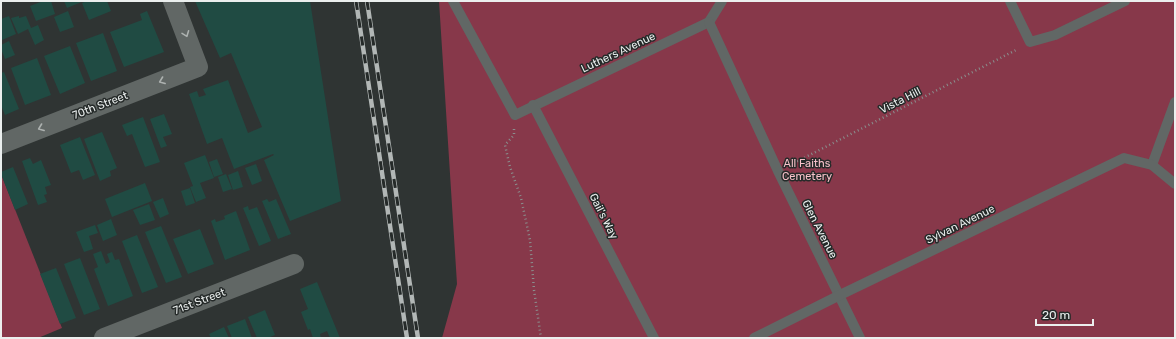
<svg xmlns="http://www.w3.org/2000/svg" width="1176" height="339" font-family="Rubik,sans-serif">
  <rect width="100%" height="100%" fill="#2f3433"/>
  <g fill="#87384a">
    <polygon points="439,1 1175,1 1175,338 442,338 457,284"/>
    <polygon points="1,174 62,328 38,338 1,338"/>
  </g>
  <g fill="#204b43">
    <polygon points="43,1 51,1 55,14 36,21 30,6"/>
    <polygon points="64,1 84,1 67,8"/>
    <polygon points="87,1 107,1 111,11 89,20 82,3"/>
    <polygon points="195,1 310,1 341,201 290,221 264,160 274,155 273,154 234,169 222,138 207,144 189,94 197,91 199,97 206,95 203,89 228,80 248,133 262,127 231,53 220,58"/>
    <polygon points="68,11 74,27 60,32 54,17"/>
    <polygon points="147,11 164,52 124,67 110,32 142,20 140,14"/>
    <polygon points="9,16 16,34 2,40 1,19"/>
    <polygon points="19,16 19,18 26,16 31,28 38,25 44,40 35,45 28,29 18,34 11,18"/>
    <polygon points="103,33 117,71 91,81 76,43"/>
    <polygon points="9,41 15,55 5,59 1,49 1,45"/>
    <polygon points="70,46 85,83 60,94 44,56"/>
    <polygon points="37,58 51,95 25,105 11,68"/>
    <polygon points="4,72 19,109 5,115 1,105 1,73"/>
    <polygon points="164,114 172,134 163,137 167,146 161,148 150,119"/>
    <polygon points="143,117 160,162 145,167 132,134 127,136 122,125"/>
    <polygon points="102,132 117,168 110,171 111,176 100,181 84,139"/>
    <polygon points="80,137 95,175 83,180 79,170 71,173 60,145"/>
    <polygon points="205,155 214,178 200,183 206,198 196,202 190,187 193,186 184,163"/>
    <polygon points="30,158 33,164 41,160 51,185 45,187 47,194 44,195 47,202 38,205 22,161"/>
    <polygon points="217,159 223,174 214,177 209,162"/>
    <polygon points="256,164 262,181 252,185 245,168"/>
    <polygon points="13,167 28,204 15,210 1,174 1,172"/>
    <polygon points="238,171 243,187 233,190 228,175"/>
    <polygon points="226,174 232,189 223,192 218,177"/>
    <polygon points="145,183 152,201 112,217 105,199"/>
    <polygon points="190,188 195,203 186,206 181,191"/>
    <polygon points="163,198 169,214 160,218 153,202"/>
    <polygon points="267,199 269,202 276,199 291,234 278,239 262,201"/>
    <polygon points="149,204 155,220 140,225 133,210"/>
    <polygon points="248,206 249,210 257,207 271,241 259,246 243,208"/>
    <polygon points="236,211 250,250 225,260 211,221 215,219 216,222 225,219 224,216"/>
    <polygon points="111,219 117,235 103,241 97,225"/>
    <polygon points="95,225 98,233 89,236 93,249 84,252 76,232"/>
    <polygon points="161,226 182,277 166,283 145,232"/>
    <polygon points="200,229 214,264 188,274 173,239"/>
    <polygon points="137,235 158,287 142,293 122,241"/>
    <polygon points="101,251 106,264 110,262 107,254 112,252 115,260 119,259 133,296 108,306 94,269 98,267 93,254"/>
    <polygon points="80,258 100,309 84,315 64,264"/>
    <polygon points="56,268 76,318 60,324 40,274"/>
    <polygon points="317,282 340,338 330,338 327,331 320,334 321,338 313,338 310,329 308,330 301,312 308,309 300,289"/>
    <polygon points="265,310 275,335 268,338 257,338 248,317"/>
    <polygon points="245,319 252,338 232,338 227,326"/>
    <polygon points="224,327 229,338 211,338 209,334"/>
  </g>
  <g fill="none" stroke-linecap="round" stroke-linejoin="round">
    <g stroke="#8a8e8d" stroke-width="2.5" stroke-dasharray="1 3" stroke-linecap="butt">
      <polyline points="514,129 514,135 505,145 510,167 521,198 530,240 534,290 541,338"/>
      <polyline points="790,165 1018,49"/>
    </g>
    <g stroke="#616765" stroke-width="10">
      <polyline points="453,1 515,115 709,22 722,1"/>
      <polyline points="1010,1 1030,42 1055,35 1125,1"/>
      <polyline points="709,22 778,171 860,338"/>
      <polyline points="533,105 654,338"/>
      <polyline points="1152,165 1175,102"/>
      <polyline points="754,338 840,295 1124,158 1152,165 1175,184"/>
    </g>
    <g stroke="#616765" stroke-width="20">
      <polyline points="1,144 198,67 173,1"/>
      <polyline points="104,338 294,264"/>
    </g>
    <g stroke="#b2b7b6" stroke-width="4.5">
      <g id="rail">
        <polyline points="356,1 407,338"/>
        <polyline points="367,1 418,338"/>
      </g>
    </g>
    <use href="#rail" stroke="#252a29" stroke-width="3" stroke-dasharray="9" stroke-linecap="butt"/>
  </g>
  <defs><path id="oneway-chevron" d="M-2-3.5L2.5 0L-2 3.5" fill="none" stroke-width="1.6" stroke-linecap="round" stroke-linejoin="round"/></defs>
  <g stroke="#adb2b0">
    <use href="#oneway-chevron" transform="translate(186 34) rotate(69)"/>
    <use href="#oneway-chevron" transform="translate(162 81) rotate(159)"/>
    <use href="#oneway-chevron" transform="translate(41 128) rotate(159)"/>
  </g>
  <g text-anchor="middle" stroke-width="3" stroke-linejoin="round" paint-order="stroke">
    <g font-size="11" fill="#ebefee" stroke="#252a29">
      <text transform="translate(618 52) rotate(-25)" y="4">Luthers Avenue</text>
      <text transform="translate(900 100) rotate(-27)" y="4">Vista Hill</text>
      <text transform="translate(100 105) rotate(-21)" y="4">70th Street</text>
      <text transform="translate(604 216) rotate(63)" y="4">Gail's Way</text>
      <text transform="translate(960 224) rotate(-26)" y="4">Sylvan Avenue</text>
      <text transform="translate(820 229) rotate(63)" y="4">Glen Avenue</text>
      <text transform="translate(199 301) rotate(-21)" y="4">71st Street</text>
    </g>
    <g font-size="11" fill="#f8c2ca" stroke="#252a29">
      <text x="807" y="167">All Faiths<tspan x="807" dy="13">Cemetery</tspan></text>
    </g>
  </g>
  <rect width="1176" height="339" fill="none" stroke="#ebefee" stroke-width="4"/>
  <path d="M1036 319v6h57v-6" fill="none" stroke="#ebefee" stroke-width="2"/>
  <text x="1042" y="319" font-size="12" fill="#ebefee" stroke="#252a29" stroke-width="3" paint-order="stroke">20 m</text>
</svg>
